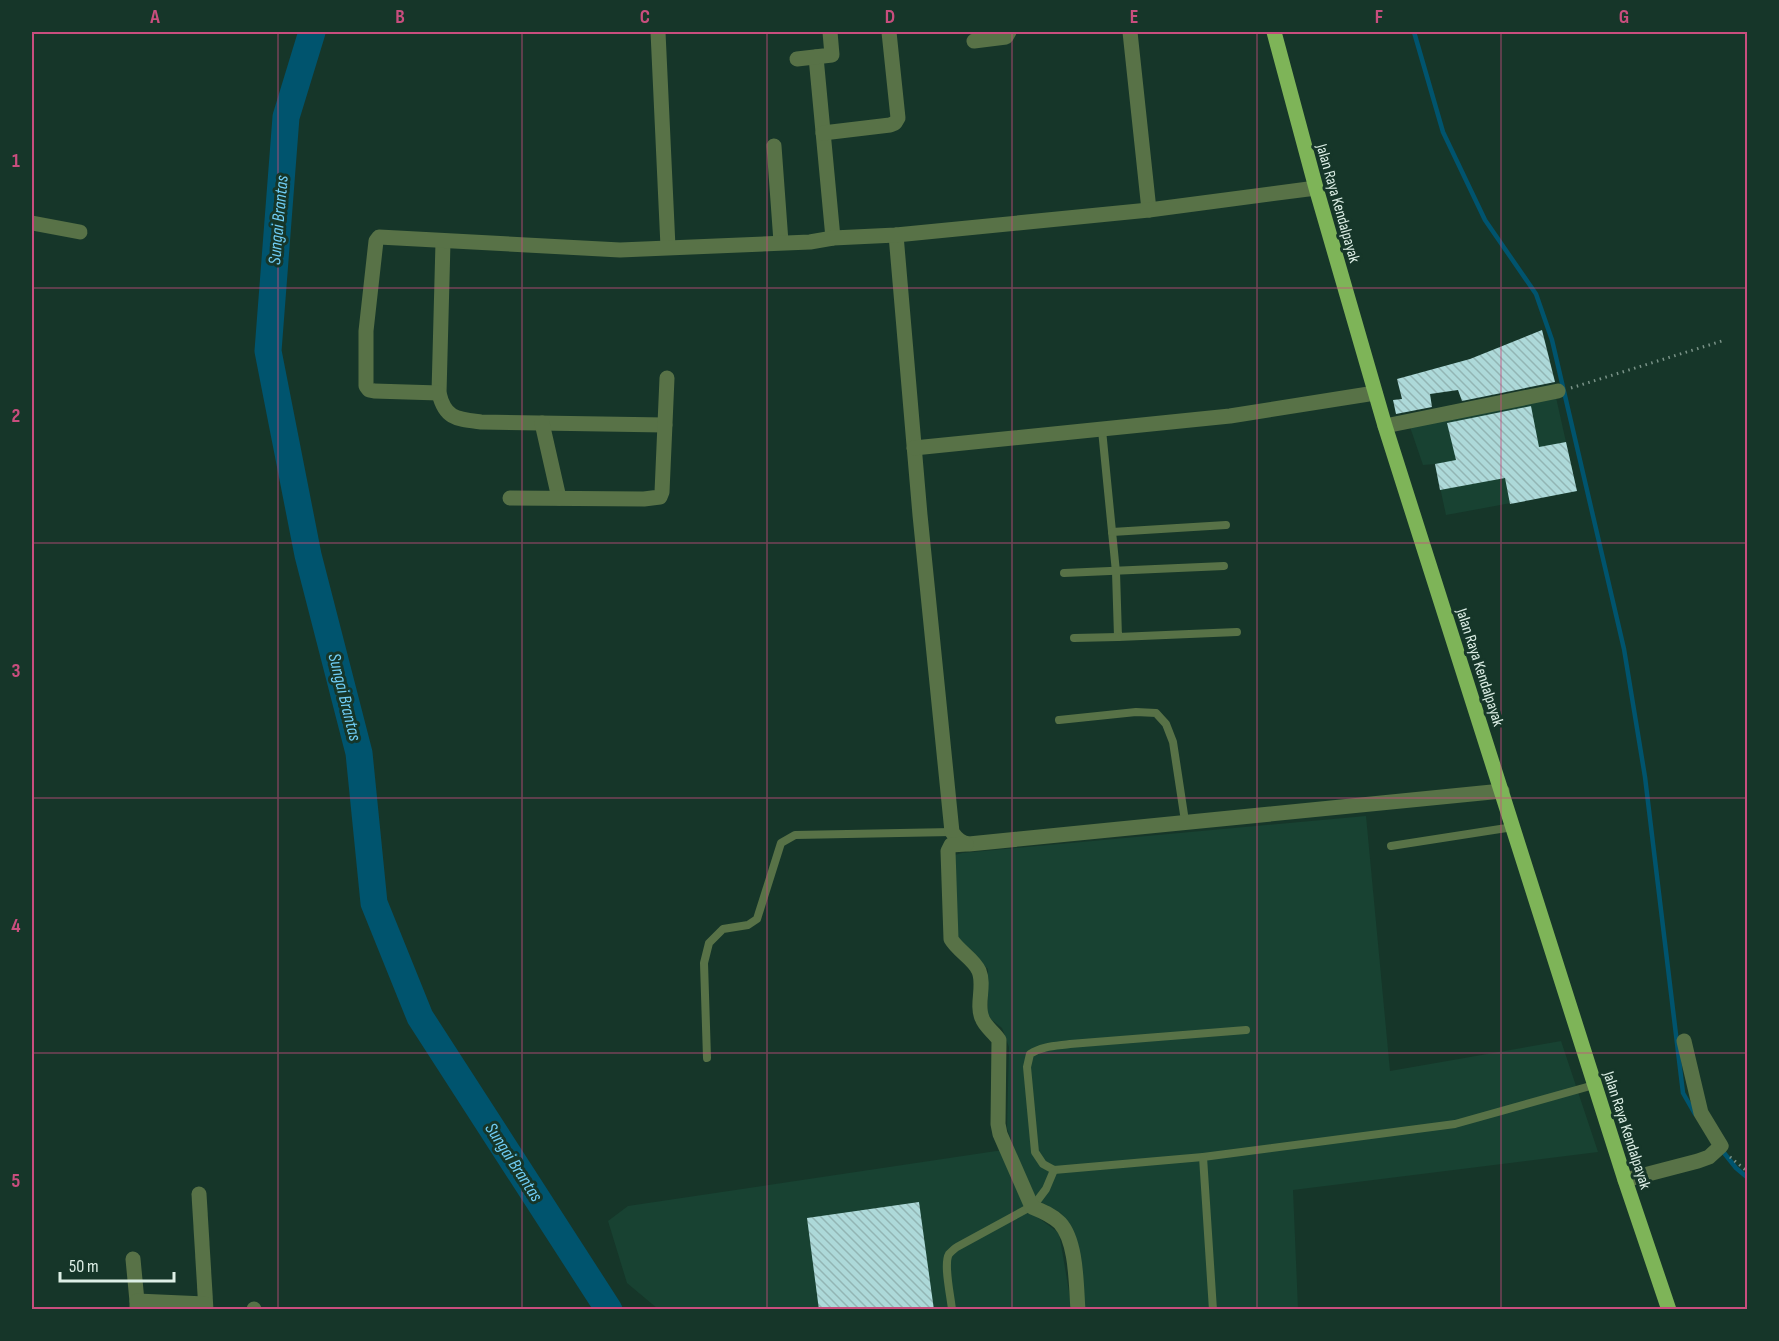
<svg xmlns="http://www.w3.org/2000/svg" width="1779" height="1341" font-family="'Sofia Sans Condensed',sans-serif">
  <defs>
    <pattern id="building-back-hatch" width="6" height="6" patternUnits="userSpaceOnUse" patternTransform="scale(1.5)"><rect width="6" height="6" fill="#add9d9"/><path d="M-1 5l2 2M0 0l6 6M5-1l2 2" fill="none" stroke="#92b5b4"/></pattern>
  </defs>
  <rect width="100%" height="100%" fill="#163629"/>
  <g fill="#184232">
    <polygon points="1555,393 1577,491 1446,515 1435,464 1423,465 1409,424"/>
    <polygon points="1366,816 1390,1071 1561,1041 1598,1152 1293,1190 1298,1309 1082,1309 1069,1231 1061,1213 1031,1197 1007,1128 1009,1047 1002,1028 988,1017 988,969 957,940 955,855 962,853"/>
    <polygon points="1003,1150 1025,1208 1059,1233 1072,1309 658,1309 627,1283 608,1221 628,1206"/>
  </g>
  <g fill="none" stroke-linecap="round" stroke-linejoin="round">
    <g stroke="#00546e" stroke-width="4.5">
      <polyline points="1414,32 1443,132 1485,220 1536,294 1552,340 1624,649 1645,777 1683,1093 1695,1114"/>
      <polyline points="1721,1149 1736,1168 1748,1178"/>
    </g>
    <polyline stroke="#00546e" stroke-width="27" points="312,32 286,117 268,351 308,555 359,753 374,903 420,1017 609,1310"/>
  </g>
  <g fill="url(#building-back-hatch)">
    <polygon points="1542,330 1555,382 1462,401 1458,390 1430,394 1432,407 1396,414 1393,400 1402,399 1397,379 1470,359"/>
    <polygon points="1531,406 1539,447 1566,442 1577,491 1510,504 1505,478 1440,490 1435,464 1456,460 1447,423"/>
    <polygon points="919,1202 934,1310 819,1310 807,1218"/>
  </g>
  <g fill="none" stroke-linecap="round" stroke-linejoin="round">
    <g stroke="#7a9388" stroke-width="3" stroke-dasharray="1.5 4.5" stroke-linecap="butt">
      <polyline points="1571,388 1722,341"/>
      <polyline points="1730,1157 1748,1172"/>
    </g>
    <g stroke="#587247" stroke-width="8">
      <polyline points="1102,430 1116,572 1118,637 1237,632"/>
      <polyline points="1112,532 1226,525"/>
      <polyline points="1064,573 1224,566"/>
      <polyline points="1074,638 1118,637"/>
      <polyline points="1059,720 1136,712 1156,713 1166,724 1173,742 1185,821"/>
      <polyline points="1391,846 1513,827"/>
      <path d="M1246 1030 1070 1044C1056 1046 1042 1046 1030 1054L1027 1067 1035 1152 1043 1164 1054 1170 1203 1157 1455 1124 1594 1085"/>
      <polyline points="707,1058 704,963 709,943 723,929 748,925 757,919 781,843 795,835 952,832"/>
      <polyline points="1203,1157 1213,1310"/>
      <path d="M952 1310C951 1297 943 1264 949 1254 950 1253 955 1248 957 1247L1034 1205 1046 1189 1054 1170"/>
    </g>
    <g stroke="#587247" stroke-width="15">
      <polyline points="658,32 668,247"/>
      <polyline points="1130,32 1149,210"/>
      <polyline points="974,41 1006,37 1009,32"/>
      <polyline points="816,57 833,238"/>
      <polyline points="797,59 832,55 830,32"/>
      <polyline points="823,133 890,125 895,123 898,118 889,32"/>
      <polyline points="774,146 781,242"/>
      <polyline points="32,223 80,232"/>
      <path d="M896 235 920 515 952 832C957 839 961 843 969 844L1502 791"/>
      <path d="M443 242 439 393C445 419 457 419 481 422L665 425"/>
      <polyline points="439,393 374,391 369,390 366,386 366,331 376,241 379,237 620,250 810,242 833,238 896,235 1149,210 1316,188"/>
      <polyline points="542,423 559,498"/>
      <polyline points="1385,426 1558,391"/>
      <polyline points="914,448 1230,416 1375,393"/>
      <polyline points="510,498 644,499 660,497 662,492 667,378"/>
      <path d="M966 844 951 845 948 851 951 939C958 951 974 959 979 971 985 986 976 1004 982 1018 985 1027 994 1032 999 1040L998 1124 1000 1134 1032 1207C1042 1211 1052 1215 1060 1223 1077 1242 1076 1285 1078 1310"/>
      <polyline points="1625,1180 1698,1161 1709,1157 1721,1146 1701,1113 1684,1041"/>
      <polyline points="199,1194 206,1310"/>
      <polyline points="133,1259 137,1301"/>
      <polyline points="254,1309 254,1310"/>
      <polyline points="137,1310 137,1301 205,1304"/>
    </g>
    <polyline stroke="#7eb458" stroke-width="15" points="1274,32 1316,188 1385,426 1625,1180 1669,1310"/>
  </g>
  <path fill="none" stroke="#c94e7e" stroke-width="1.5" stroke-opacity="0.55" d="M278 32V1310M522 32V1310M767 32V1310M1012 32V1310M1257 32V1310M1501 32V1310M32 288H1748M32 543H1748M32 798H1748M32 1053H1748"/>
  <g text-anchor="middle" stroke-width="6" stroke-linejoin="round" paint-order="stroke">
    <g font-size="16" fill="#ddefe6" stroke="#163629">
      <text transform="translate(1339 203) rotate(74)" y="6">Jalan Raya Kendalpayak</text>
      <text transform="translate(1481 667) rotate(72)" y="6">Jalan Raya Kendalpayak</text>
      <text transform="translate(1628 1130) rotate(72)" y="6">Jalan Raya Kendalpayak</text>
    </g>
    <g font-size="18" font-style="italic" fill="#70cdf5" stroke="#163629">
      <text transform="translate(278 220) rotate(-85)" y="6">Sungai Brantas</text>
      <text transform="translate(345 697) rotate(76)" y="6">Sungai Brantas</text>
      <text transform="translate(514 1162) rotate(57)" y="6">Sungai Brantas</text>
    </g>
  </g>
  <rect width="1779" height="1341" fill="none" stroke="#163629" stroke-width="66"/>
  <path d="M60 1272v9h114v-9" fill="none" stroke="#ddefe6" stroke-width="3"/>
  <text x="69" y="1272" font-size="18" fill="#ddefe6" stroke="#163629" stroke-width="4.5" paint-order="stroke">50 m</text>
  <rect x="33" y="33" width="1713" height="1275" fill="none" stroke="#c94e7e" stroke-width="2"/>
  <g font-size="20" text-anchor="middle" font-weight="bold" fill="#c94e7e">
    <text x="155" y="23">A</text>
    <text x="400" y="23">B</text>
    <text x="645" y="23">C</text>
    <text x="890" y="23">D</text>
    <text x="1134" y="23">E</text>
    <text x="1379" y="23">F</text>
    <text x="1624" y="23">G</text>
    <text x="16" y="167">1</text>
    <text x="16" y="422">2</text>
    <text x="16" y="677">3</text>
    <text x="16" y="932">4</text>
    <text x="16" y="1187">5</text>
  </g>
</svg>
